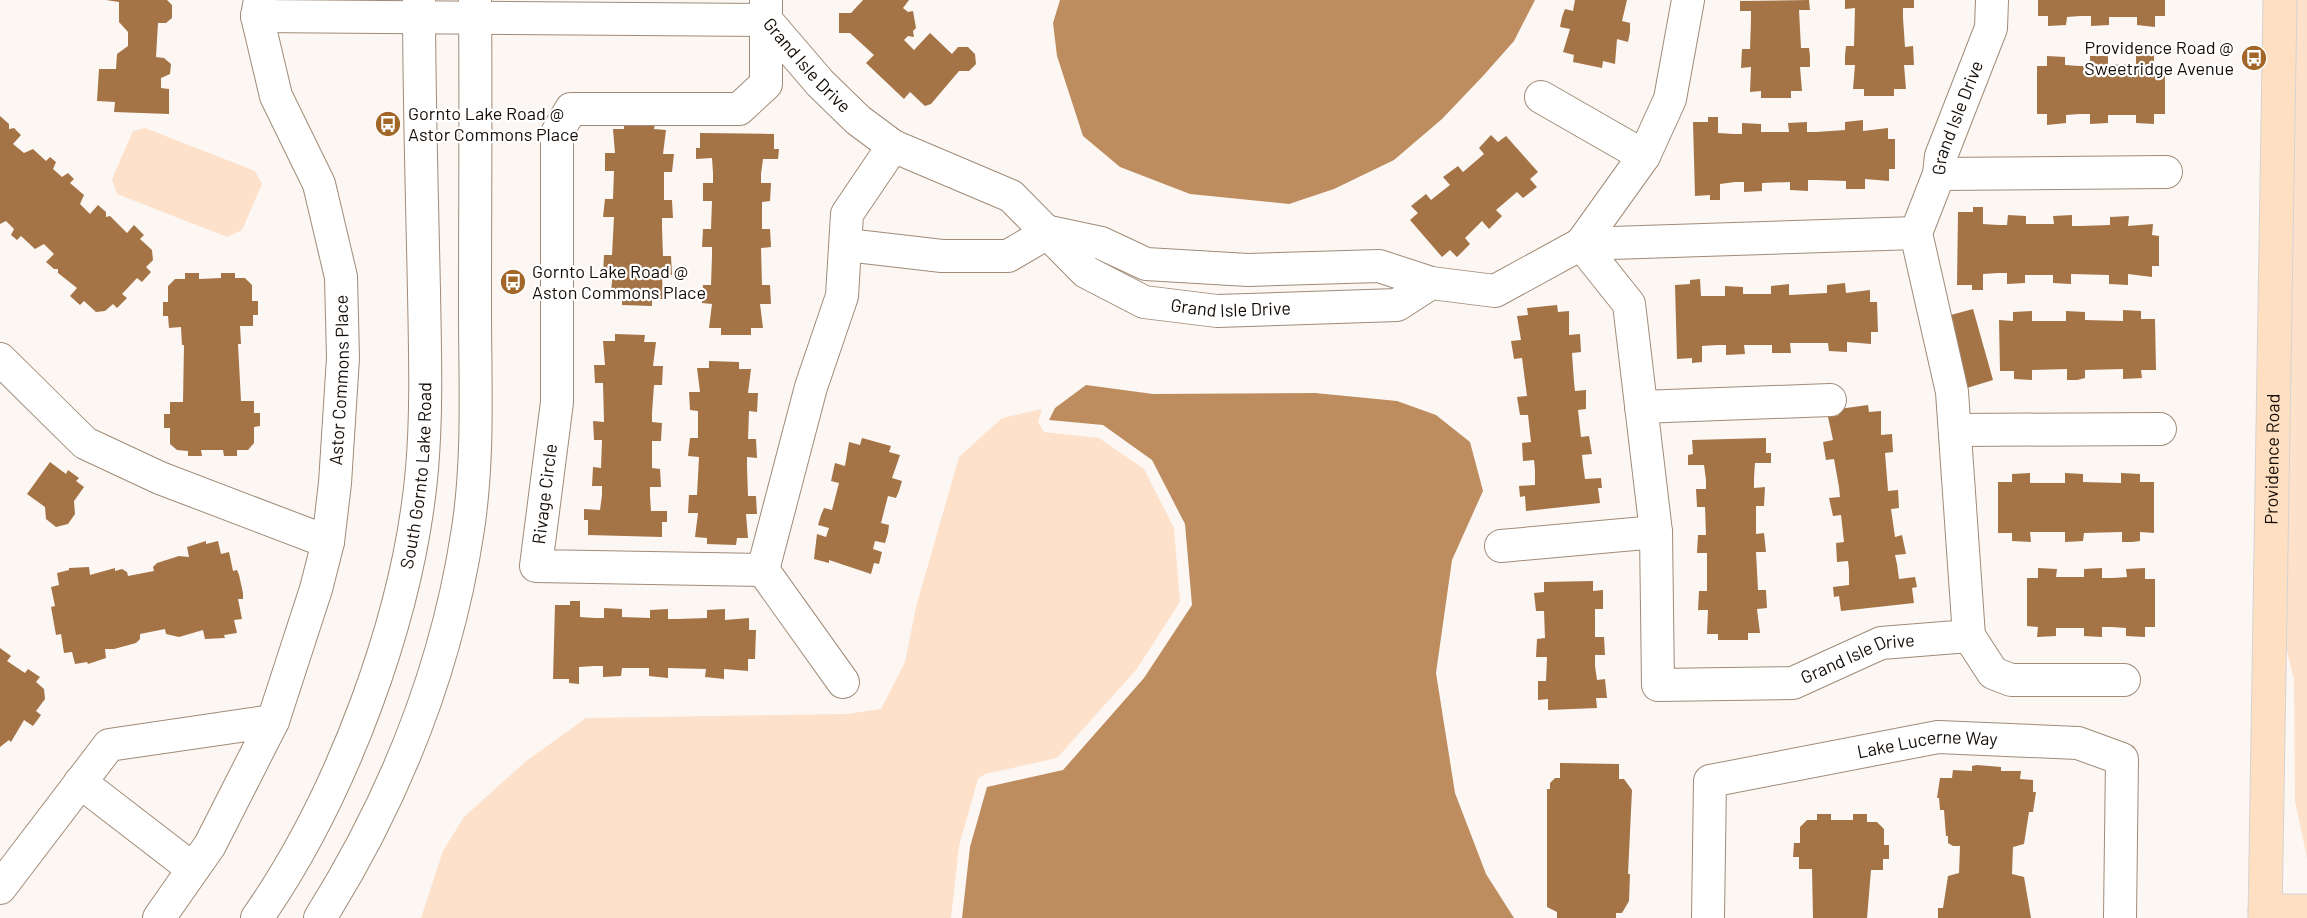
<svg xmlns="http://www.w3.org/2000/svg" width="2307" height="918" font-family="Barlow,sans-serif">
  <rect width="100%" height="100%" fill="#fcf7f3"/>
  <g fill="#fde1ca">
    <polygon points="2292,0 2307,0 2307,858 2295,801 2294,680 2282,630"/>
    <polygon points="145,128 255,171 262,184 242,230 227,237 117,194 112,179 133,131"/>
    <polygon points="1042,409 1038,422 1044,432 1099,438 1144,469 1174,528 1180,602 1136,670 1057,758 985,774 978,779 959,846 951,918 421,918 443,851 464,817 525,762 586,718 847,714 881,709 905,662 916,607 959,457 1002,418"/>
  </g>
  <g fill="#be8d5f">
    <polygon points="1060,0 1535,0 1514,41 1483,76 1442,119 1394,160 1334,189 1289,204 1190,194 1120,167 1083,136 1057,56 1053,23"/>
    <polygon points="1086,385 1153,394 1315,393 1397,401 1436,415 1470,442 1483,491 1452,560 1436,673 1455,793 1486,874 1514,918 962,918 970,847 987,787 1063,770 1144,678 1192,605 1185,524 1152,460 1103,425 1049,420 1055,408"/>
  </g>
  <g fill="#a47447">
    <polygon points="106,0 167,0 172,5 172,18 166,23 158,23 156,57 164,58 171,64 170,74 161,78 161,88 169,89 169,114 114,112 115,102 97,101 99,69 116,69 117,54 128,46 128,32 119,22 119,2"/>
    <polygon points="863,0 909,0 903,8 908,12 913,11 916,28 913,31 914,37 908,36 904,40 914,50 930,33 952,54 958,47 968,47 975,54 976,64 969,71 959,71 931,104 925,106 910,92 904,99 866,63 874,55 850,33 839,33 839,13 851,13"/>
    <polygon points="1575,0 1627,0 1622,21 1630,23 1630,32 1628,42 1617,39 1615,64 1603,61 1602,68 1573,62 1574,55 1563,52 1570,29 1560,27 1562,17 1565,9 1573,11"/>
    <polygon points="1809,0 1810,10 1799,10 1801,48 1809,48 1810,56 1810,67 1800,67 1802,91 1791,91 1791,98 1761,98 1761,91 1750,92 1751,67 1741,68 1742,49 1750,49 1751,20 1751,11 1740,11 1740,1"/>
    <polygon points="1845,0 1914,0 1914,8 1903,8 1903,18 1905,47 1913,46 1914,65 1904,65 1906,89 1894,89 1894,96 1864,96 1864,89 1853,89 1855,65 1845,65 1845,55 1846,46 1854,46 1855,8 1845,9"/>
    <polygon points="2038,0 2165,0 2165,16 2155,16 2155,27 2137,25 2137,17 2109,17 2109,25 2091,26 2091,16 2080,16 2067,17 2066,25 2048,26 2048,16 2038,16"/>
    <polygon points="2154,55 2154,66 2165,66 2165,114 2154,114 2154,124 2136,123 2136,115 2108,115 2108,123 2090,124 2090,114 2079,114 2066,115 2066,123 2047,125 2047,114 2037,114 2037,66 2047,66 2047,56 2065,57 2065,65 2079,66 2090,66 2090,56 2108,56 2108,65 2136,64 2136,56"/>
    <polygon points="0,116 9,124 9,129 14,128 21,135 13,144 24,153 33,149 46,161 50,157 56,162 53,169 62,177 68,173 74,179 70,183 84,195 80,204 90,214 98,205 106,212 106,217 110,216 127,233 134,225 144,235 140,239 152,250 153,260 146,267 151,272 142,282 137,278 122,294 127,298 117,308 113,304 105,311 96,312 84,301 80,305 70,296 77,288 58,273 58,269 54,269 46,262 54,254 44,244 35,249 21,236 17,240 11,235 14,229 6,221 0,224"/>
    <polygon points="1708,117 1718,117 1718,133 1734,134 1742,134 1742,123 1761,124 1761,132 1789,132 1788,123 1807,122 1807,132 1816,132 1845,130 1845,122 1863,120 1863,131 1888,128 1888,139 1895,139 1895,169 1889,169 1889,181 1865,179 1865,189 1846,189 1846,181 1817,180 1808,180 1808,191 1790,190 1790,182 1762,183 1762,191 1744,192 1744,182 1735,182 1720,184 1720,200 1710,200 1710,195 1695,196 1693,122 1708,122"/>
    <polygon points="624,122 655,123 654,129 666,130 663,154 674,154 672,172 664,172 664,200 672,200 673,218 662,218 662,227 663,256 671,256 672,275 662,275 663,299 652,299 652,306 622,305 622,298 610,298 613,274 603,274 604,255 612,255 614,217 603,217 605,199 613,199 614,171 605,171 605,153 615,153 613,129 624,129"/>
    <polygon points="700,133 774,134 774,149 779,149 778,159 763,159 761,174 761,183 771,183 770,201 762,202 762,229 770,229 771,247 761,248 762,285 770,285 771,304 760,304 763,328 751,328 751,335 721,335 721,328 709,328 712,304 702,303 703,285 711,285 712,256 712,247 702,247 703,229 711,229 712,201 703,201 703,183 713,183 713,173 712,158 696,159 696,148 700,148"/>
    <polygon points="1491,135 1498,142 1506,136 1538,172 1530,179 1537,187 1523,198 1517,192 1496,210 1502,216 1489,229 1482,221 1465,238 1470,244 1457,257 1450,250 1442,257 1410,220 1418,213 1411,206 1426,194 1431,200 1450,185 1443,177 1458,166 1463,172 1484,154 1479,148"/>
    <polygon points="1973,207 1983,207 1983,224 1998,225 2007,225 2008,215 2026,216 2026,224 2054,224 2053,216 2072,215 2072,226 2081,226 2110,225 2110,217 2129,216 2128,226 2153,224 2152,235 2159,236 2159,266 2152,266 2152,277 2128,274 2128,285 2109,284 2109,275 2071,274 2071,284 2053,283 2053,275 2025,275 2025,283 2007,284 2007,273 1998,273 1983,274 1983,290 1972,290 1972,285 1957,285 1958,212 1973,212"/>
    <polygon points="185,273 199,273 199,279 221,278 221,273 235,273 235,278 245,278 252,285 252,301 258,301 258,315 253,315 253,326 240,326 241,344 238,344 241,401 254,401 254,413 260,413 260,426 254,427 254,443 248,450 237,450 237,456 224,456 223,450 201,450 202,456 188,456 188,451 177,450 170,444 170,428 164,428 164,414 170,414 170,402 183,402 184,345 182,345 181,327 169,328 168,316 163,316 163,302 168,302 168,286 175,279 185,279"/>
    <polygon points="1700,279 1701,296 1725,296 1725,286 1743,287 1743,294 1771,294 1771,286 1789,284 1789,295 1827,293 1827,285 1845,283 1846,293 1870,290 1870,302 1877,302 1878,332 1871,332 1871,344 1847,342 1847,352 1829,351 1828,343 1790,343 1791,353 1772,353 1772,345 1744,345 1745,354 1726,355 1726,345 1717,345 1702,346 1702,362 1692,363 1692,358 1677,359 1675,285 1690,284 1690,280"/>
    <polygon points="1557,305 1558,312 1569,311 1569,335 1580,334 1581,352 1572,353 1574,382 1575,391 1586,390 1586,409 1578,410 1581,437 1589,436 1592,454 1582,455 1583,465 1585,479 1601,478 1602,488 1598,488 1600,503 1526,511 1525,496 1520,497 1519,486 1535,485 1535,470 1534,460 1523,461 1522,443 1531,442 1528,415 1520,415 1517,397 1527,396 1522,358 1514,359 1511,341 1521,340 1517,316 1528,315 1527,308"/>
    <polygon points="1973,309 1993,380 1967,388 1947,316"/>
    <polygon points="2123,310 2141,311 2141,319 2155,319 2156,370 2141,370 2142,378 2123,379 2123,369 2085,370 2085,378 2077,380 2067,380 2067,369 2032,370 2032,380 2014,379 2014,371 2000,371 1999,320 2013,321 2013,312 2032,311 2032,321 2066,321 2066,311 2085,312 2085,320 2123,321"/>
    <polygon points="615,334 645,335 644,342 656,342 653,366 663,366 662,385 654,385 652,413 652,422 662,423 661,441 652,441 652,468 660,469 661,487 650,487 650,496 651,511 667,511 667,522 662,522 662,537 588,535 588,520 584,520 584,509 600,510 602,495 602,486 592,486 593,467 601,468 602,440 594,440 593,421 604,422 603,383 595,383 594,365 605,365 603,341 615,341"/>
    <polygon points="709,361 739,362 739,369 751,369 748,393 758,393 757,412 749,411 748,439 756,439 757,458 747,457 747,467 748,496 756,496 757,514 746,514 748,538 737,538 736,545 707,544 707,538 695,537 698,513 688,513 689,495 697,495 699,457 688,456 690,438 698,438 698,411 690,410 689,392 700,392 697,368 709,368"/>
    <polygon points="1868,405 1869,412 1881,411 1881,435 1892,434 1893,452 1885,453 1888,491 1898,490 1899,508 1891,509 1895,537 1902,535 1906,554 1895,555 1897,564 1899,579 1915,577 1917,587 1912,588 1914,603 1841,611 1839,596 1834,597 1833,587 1849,585 1849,570 1848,561 1837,562 1836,543 1844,542 1841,515 1833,516 1829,498 1840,497 1839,487 1834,459 1826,460 1823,442 1833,440 1828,417 1839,415 1839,409"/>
    <polygon points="862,438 891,446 889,452 900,455 892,478 902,481 899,491 896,498 888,496 881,523 889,525 888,533 885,543 875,541 873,549 882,552 879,564 874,563 871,574 829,560 829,563 814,559 817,534 826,537 829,528 818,525 821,515 824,508 832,510 839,483 831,481 835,463 845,466 849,442 860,445"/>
    <polygon points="1766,438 1766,453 1771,453 1771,463 1755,463 1754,478 1754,488 1765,487 1764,506 1756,506 1756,534 1764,533 1766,552 1756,552 1758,590 1766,590 1767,608 1757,609 1760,633 1748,633 1748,640 1718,640 1718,634 1707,634 1708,610 1698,610 1699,591 1707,591 1707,553 1697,553 1698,535 1706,535 1705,507 1697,507 1696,489 1706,489 1706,480 1704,465 1688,465 1688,455 1693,454 1692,440"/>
    <polygon points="50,462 66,474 68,470 79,478 76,481 84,487 74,501 75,514 68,524 56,527 46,519 45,507 27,494"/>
    <polygon points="2030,473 2030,483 2065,483 2065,473 2083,474 2083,482 2121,483 2121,473 2140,474 2140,482 2154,482 2154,533 2140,532 2140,541 2132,542 2122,542 2122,532 2084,533 2083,541 2065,542 2065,532 2030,532 2031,542 2012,541 2012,533 1998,533 1998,482 2012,482 2012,474"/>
    <polygon points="206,541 206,544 218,541 221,554 229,552 233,571 237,570 239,575 243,593 243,599 238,599 242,619 234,620 237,633 224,635 225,638 205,639 203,630 179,637 166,634 165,629 140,634 140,639 136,643 114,649 105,649 106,658 88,664 87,662 75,664 72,652 64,653 61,634 56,635 51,607 55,606 51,587 59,585 57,573 69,570 69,568 89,567 90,575 115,568 115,571 122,569 127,572 128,576 154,571 153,567 157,563 179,556 189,557 187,547"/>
    <polygon points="2038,568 2057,569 2056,577 2084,577 2084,569 2102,568 2102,578 2113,578 2127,577 2126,569 2145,568 2145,579 2155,579 2155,627 2145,627 2145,637 2126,636 2126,628 2112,627 2102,627 2102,637 2084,636 2084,628 2056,628 2056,636 2037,637 2038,627 2027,626 2027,578 2038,578"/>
    <polygon points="1593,581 1593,591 1603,590 1603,609 1595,609 1595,637 1604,637 1605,655 1595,655 1595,666 1597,680 1605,679 1607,698 1596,698 1597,708 1548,710 1548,699 1538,700 1538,681 1546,681 1547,657 1536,657 1537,639 1545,638 1544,611 1536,611 1534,593 1544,592 1544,582"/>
    <polygon points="570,601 580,601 580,617 595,618 604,618 604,608 622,609 622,617 650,618 650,610 668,609 668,619 677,619 707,618 707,610 725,609 725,620 749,618 749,630 756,630 755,659 748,659 748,671 724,669 724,679 705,677 706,669 668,668 668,678 649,676 649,668 622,668 621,676 603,677 603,666 594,666 579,667 579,684 569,683 569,679 553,679 555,605 570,605"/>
    <polygon points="0,648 11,656 7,661 25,673 28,669 40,677 36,682 44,689 45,699 36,711 41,715 33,726 24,720 11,742 9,740 0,747"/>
    <polygon points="1560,763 1619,764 1619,779 1624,779 1632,790 1628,874 1630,874 1629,901 1622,913 1616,913 1616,918 1557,918 1557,912 1547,907 1547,789 1550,789 1550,783 1555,778 1560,778"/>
    <polygon points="1977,765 2001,767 2001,771 2021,771 2020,779 2033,780 2033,792 2036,792 2033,812 2029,812 2024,844 2013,847 2012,874 2024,877 2031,918 1938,918 1938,908 1943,908 1948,876 1959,873 1960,846 1953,846 1948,843 1948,836 1946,836 1944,810 1940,810 1939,798 1937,798 1940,778 1952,778 1953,770 1972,771 1972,766"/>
    <polygon points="1817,814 1831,814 1831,820 1853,820 1853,814 1867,814 1867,822 1877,822 1884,829 1884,845 1889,845 1889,859 1883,859 1883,870 1871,870 1867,918 1813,918 1812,869 1799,869 1799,857 1793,857 1794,843 1800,843 1800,827 1807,820 1817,820"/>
  </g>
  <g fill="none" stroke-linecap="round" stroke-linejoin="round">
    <g stroke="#a18b77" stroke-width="34">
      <g id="minor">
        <polyline points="766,0 766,84 739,109 571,109 557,133 557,402 536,566 763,570 811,387 842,296 847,214 893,146"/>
        <path id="s1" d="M1688 0 1670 99 1644 156 1581 244 1629 304 1656 532 1658 685 1793 683 1881 643 1969 636 1952 392 1916 233 1939 174 1941 156 1991 28 1992 0"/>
        <path id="s2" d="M257 16 766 20 820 83 858 120 893 146 1011 196 1086 272 1144 302 1217 311 1397 305 1431 283"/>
        <polyline points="1541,97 1644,156"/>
        <polyline points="1939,174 2166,172"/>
        <polyline points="1049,232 1101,243 1146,264 1248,270 1379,266 1431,283 1495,291 1581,244 1916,233"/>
        <polyline points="847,245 942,256 1008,256 1049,232"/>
        <polyline points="0,359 85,443 160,478 328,542"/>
        <polyline points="1641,407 1830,400"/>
        <polyline points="1957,430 2160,429"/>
        <polyline points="1501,546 1656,532"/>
        <polyline points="763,570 843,682"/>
        <polyline points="1969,636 1993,673 2011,680 2124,680"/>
        <polyline points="80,782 193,869"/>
        <polyline points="0,888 109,745 273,721"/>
        <path id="s3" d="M159 918 210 845 273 721 316 589 328 542 335 483 343 358 341 277 319 184 276 96 257 16 260 0"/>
        <path id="s4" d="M257 918C342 796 409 617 422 469 427 410 425 351 424 292 422 195 419 97 419 0"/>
        <path d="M320 918C394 800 447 668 468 529 479 457 475 382 475 310 475 207 476 103 475 0"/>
        <path id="s5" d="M1708 918 1710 781 1938 737 2078 743 2122 759 2120 918"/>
      </g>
    </g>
    <g stroke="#d5d3d2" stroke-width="35">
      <g id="major">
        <polyline points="2265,911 2307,911"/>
        <path id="s6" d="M2265 918 2280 0"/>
      </g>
    </g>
    <use href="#minor" stroke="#fff" stroke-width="32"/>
    <use href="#major" stroke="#ffdfc1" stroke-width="33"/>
  </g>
  <defs>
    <g id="bus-disc" transform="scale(1.35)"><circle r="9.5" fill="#a26628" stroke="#fff"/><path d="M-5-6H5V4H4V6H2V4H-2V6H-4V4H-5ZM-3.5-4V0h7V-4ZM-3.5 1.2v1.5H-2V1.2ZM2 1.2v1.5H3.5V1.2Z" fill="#fff"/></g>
  </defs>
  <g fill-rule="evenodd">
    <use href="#bus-disc" x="2254" y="58"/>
    <use href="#bus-disc" x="388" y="124"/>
    <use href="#bus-disc" x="513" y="282"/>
  </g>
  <g text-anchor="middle" stroke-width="4.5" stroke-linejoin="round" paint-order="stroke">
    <g font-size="18" fill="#150d07" stroke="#fff" text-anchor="start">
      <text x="2234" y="54" text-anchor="end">Providence Road @<tspan x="2234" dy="21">Sweetridge Avenue</tspan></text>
      <text x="408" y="120">Gornto Lake Road @<tspan x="408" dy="21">Astor Commons Place</tspan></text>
      <text x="532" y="278">Gornto Lake Road @<tspan x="532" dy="21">Aston Commons Place</tspan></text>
    </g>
    <g font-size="18" fill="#150d07" stroke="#fff">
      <text dy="6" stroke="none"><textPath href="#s2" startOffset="570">Grand Isle Drive</textPath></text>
      <text dy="6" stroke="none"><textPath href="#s1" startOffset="1581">Grand Isle Drive</textPath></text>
      <text dy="6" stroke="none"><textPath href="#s2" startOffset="1076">Grand Isle Drive</textPath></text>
      <text dy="6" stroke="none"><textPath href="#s3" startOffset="578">Astor Commons Place</textPath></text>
      <text dy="6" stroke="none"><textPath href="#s6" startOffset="459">Providence Road</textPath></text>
      <text dy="6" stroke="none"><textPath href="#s4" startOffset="476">South Gornto Lake Road</textPath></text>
      <text transform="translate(545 494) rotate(-83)" y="6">Rivage Circle</text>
      <text dy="6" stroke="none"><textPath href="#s1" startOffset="936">Grand Isle Drive</textPath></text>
      <text dy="6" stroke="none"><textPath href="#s5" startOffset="358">Lake Lucerne Way</textPath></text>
    </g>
  </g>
</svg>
